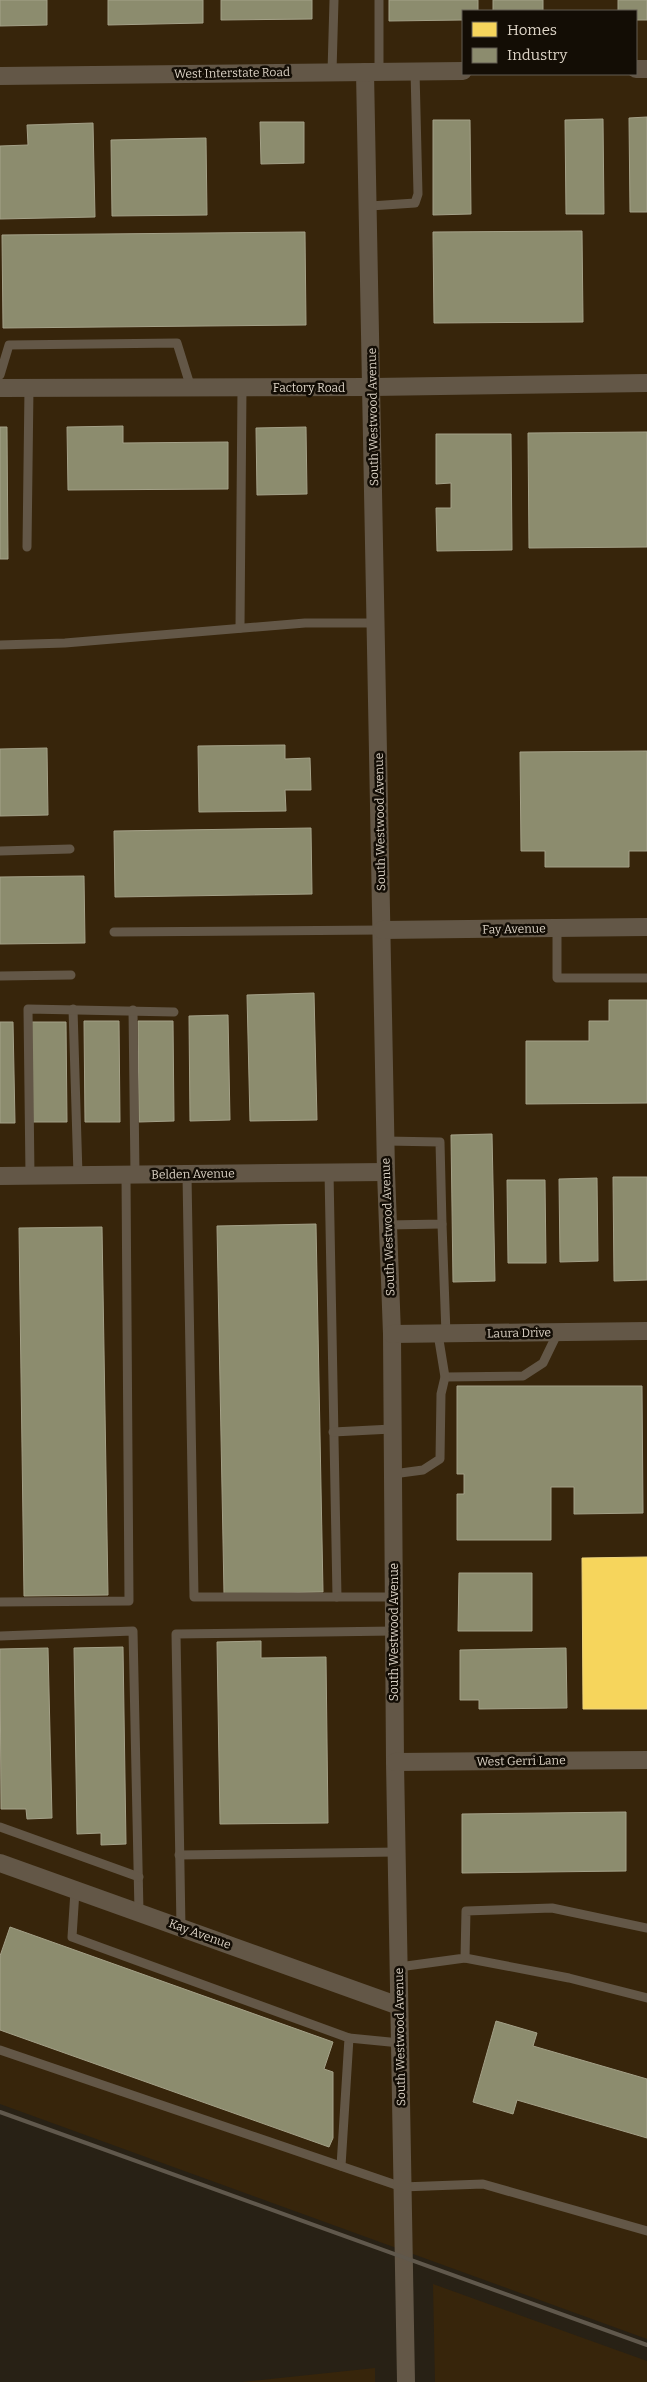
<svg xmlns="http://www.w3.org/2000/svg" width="647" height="2382" font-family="Bitter,serif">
  <rect width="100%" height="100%" fill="#282115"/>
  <g fill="#37250b" fill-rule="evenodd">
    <path d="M0 0H647V2339L0 2104ZM463 11H636V74H463Z"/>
    <polygon points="433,2284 647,2361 647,2382 435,2382"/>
    <polygon points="375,2368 375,2382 242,2382"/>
  </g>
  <polygon fill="#f6d55c" stroke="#eed47c" points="647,1557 647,1709 583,1709 582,1558"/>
  <g fill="#8c8c6e" stroke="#a4a188">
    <polygon points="0,0 47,0 47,25 0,26"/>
    <polygon points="108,0 203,0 203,23 108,25"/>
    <polygon points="221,0 312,0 312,19 221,20"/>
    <polygon points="389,0 478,0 478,11 463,11 463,20 389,21"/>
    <rect x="493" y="0" width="50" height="11"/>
    <polygon points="618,0 647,0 647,20 636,20 636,11 618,11"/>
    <polygon points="647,117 647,212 630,212 629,118"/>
    <polygon points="603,119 604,214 566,214 565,120"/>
    <polygon points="433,120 470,120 471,214 433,215"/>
    <polygon points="260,122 304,122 304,163 261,164"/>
    <polygon points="93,123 95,217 0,219 0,146 28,145 27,125"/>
    <polygon points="206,138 207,215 112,216 111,140"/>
    <polygon points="582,231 583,322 434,323 433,232"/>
    <polygon points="305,232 306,325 3,328 2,235"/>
    <polygon points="123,426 123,443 228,442 228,489 68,490 67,427"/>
    <polygon points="0,427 7,427 8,559 0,559"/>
    <polygon points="306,427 307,494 257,495 256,428"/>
    <polygon points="647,432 647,547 529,548 528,433"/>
    <polygon points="436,434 511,434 512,550 437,551 436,508 451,508 451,483 436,484"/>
    <polygon points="285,745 285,759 310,758 311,790 285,790 286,811 199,812 198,746"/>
    <polygon points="47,748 48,815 0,816 0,749"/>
    <polygon points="647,751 647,851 629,851 629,867 545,867 545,851 521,851 520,752"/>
    <polygon points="311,828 312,894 115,897 114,831"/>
    <polygon points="84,876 85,943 0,944 0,877"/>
    <polygon points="314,993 317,1120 250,1121 247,995"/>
    <polygon points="609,1000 647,1000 647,1103 526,1104 526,1041 589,1041 589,1021 609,1021"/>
    <polygon points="228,1015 230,1120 190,1121 189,1016"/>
    <polygon points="84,1021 119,1021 120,1122 85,1122"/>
    <polygon points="138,1021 173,1021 174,1121 139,1122"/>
    <polygon points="0,1022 13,1022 15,1123 0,1123"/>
    <polygon points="31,1022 66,1022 67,1122 32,1122"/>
    <polygon points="492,1134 495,1281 453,1282 451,1135"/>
    <polygon points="613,1177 647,1177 647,1280 614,1281"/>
    <polygon points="597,1178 598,1261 560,1262 559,1179"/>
    <polygon points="507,1180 545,1180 546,1263 508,1263"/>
    <polygon points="316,1224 323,1592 224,1594 217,1226"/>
    <polygon points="102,1227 108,1595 24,1596 19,1228"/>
    <polygon points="457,1386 642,1386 643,1513 574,1514 574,1487 551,1487 551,1540 457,1540 457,1494 464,1494 464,1474 457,1474"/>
    <polygon points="459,1573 532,1573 532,1631 458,1631"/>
    <polygon points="261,1641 261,1658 326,1657 328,1823 220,1824 217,1642"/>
    <polygon points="123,1647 126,1844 101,1845 101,1833 77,1834 74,1648"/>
    <polygon points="48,1648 52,1818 27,1819 26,1809 1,1809 0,1649"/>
    <polygon points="566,1648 567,1708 479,1709 479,1700 460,1700 460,1650"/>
    <polygon points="626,1812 626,1871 462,1873 462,1814"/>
    <polygon points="10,1927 333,2042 324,2069 333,2072 333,2138 329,2147 0,2030 0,1956"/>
    <polygon points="496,2021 537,2033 533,2046 647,2079 647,2138 517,2100 513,2114 473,2102"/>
  </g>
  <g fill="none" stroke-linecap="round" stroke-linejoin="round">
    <g stroke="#635747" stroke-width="9">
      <polyline points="379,0 379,72"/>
      <polyline points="332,72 334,0"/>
      <polyline points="370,206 415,203 418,194 415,71"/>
      <polyline points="0,375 9,345 177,343 191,388"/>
      <polyline points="27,547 29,388"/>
      <polyline points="240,628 242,388"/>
      <polyline points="0,645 65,643 305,623 377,623"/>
      <polyline points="0,851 70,849"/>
      <polyline points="557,928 557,978 647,978"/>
      <polyline points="114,932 382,930"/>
      <polyline points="0,976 71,975"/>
      <polyline points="73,1009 78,1175"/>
      <polyline points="133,1010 135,1175"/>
      <polyline points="386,1141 440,1142 442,1224 388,1225"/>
      <polyline points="329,1172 337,1597"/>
      <polyline points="30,1175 28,1009 174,1012"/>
      <polyline points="187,1175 194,1597 394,1597"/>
      <polyline points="442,1224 446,1334"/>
      <polyline points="445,1377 523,1376 543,1363 558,1332"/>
      <polyline points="333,1432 392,1429"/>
      <polyline points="393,1474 423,1470 440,1459 441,1394 445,1377 438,1334"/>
      <polyline points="0,1602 129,1601 126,1175"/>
      <polyline points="0,1636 133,1631 139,1912"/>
      <polyline points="0,1827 139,1877"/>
      <polyline points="179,1855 397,1852"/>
      <polyline points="75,1891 72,1937 349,2038 341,2166"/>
      <polyline points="181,1928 176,1634 394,1631"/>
      <polyline points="465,1958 569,1978 647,1998"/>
      <polyline points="399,1967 465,1958 466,1911 552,1908 647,1928"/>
      <polyline points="349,2038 400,2043"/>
      <polyline points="0,2050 402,2187 483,2184 647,2231"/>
    </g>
    <g stroke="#635747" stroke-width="18">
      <polyline points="636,69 647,69"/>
      <polyline points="365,72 386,1172 392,1334 395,1762 406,2382"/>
      <polyline points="0,76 463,71"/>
      <polyline points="0,388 373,387 647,383"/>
      <polyline points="382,930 647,927"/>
      <polyline points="0,1176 386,1172"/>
      <polyline points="392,1334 647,1331"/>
      <polyline points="395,1762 647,1760"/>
      <polyline points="0,1863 399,2006"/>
    </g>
    <polyline stroke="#60584c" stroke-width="4" points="0,2112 647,2345"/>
  </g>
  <g text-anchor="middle" stroke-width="5" stroke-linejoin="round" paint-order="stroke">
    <g font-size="12" fill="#dcd3c6" stroke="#130d05">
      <text transform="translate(232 73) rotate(-1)" y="4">West Interstate Road</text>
      <text x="309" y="392">Factory Road</text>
      <text transform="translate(373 417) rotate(-91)" y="4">South Westwood Avenue</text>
      <text transform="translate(380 822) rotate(-91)" y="4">South Westwood Avenue</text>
      <text transform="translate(514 929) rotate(-1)" y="4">Fay Avenue</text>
      <text transform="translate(193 1174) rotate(-1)" y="4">Belden Avenue</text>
      <text transform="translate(388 1227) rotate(-92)" y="4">South Westwood Avenue</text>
      <text transform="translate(519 1333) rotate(-1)" y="4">Laura Drive</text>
      <text transform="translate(394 1632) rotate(-90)" y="4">South Westwood Avenue</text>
      <text transform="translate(521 1761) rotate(-1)" y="4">West Gerri Lane</text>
      <text transform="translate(200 1934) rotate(20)" y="4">Kay Avenue</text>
      <text transform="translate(400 2037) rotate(-91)" y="4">South Westwood Avenue</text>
    </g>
  </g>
  <rect x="462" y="10" width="175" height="65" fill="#130d05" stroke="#635c52"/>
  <rect x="472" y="22" width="25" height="15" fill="#f6d55c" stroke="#635c52"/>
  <text x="507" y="35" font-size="15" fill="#dcd3c6">Homes</text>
  <rect x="472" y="48" width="25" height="15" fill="#8c8c6e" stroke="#635c52"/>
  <text x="507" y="60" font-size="15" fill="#dcd3c6">Industry</text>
</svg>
